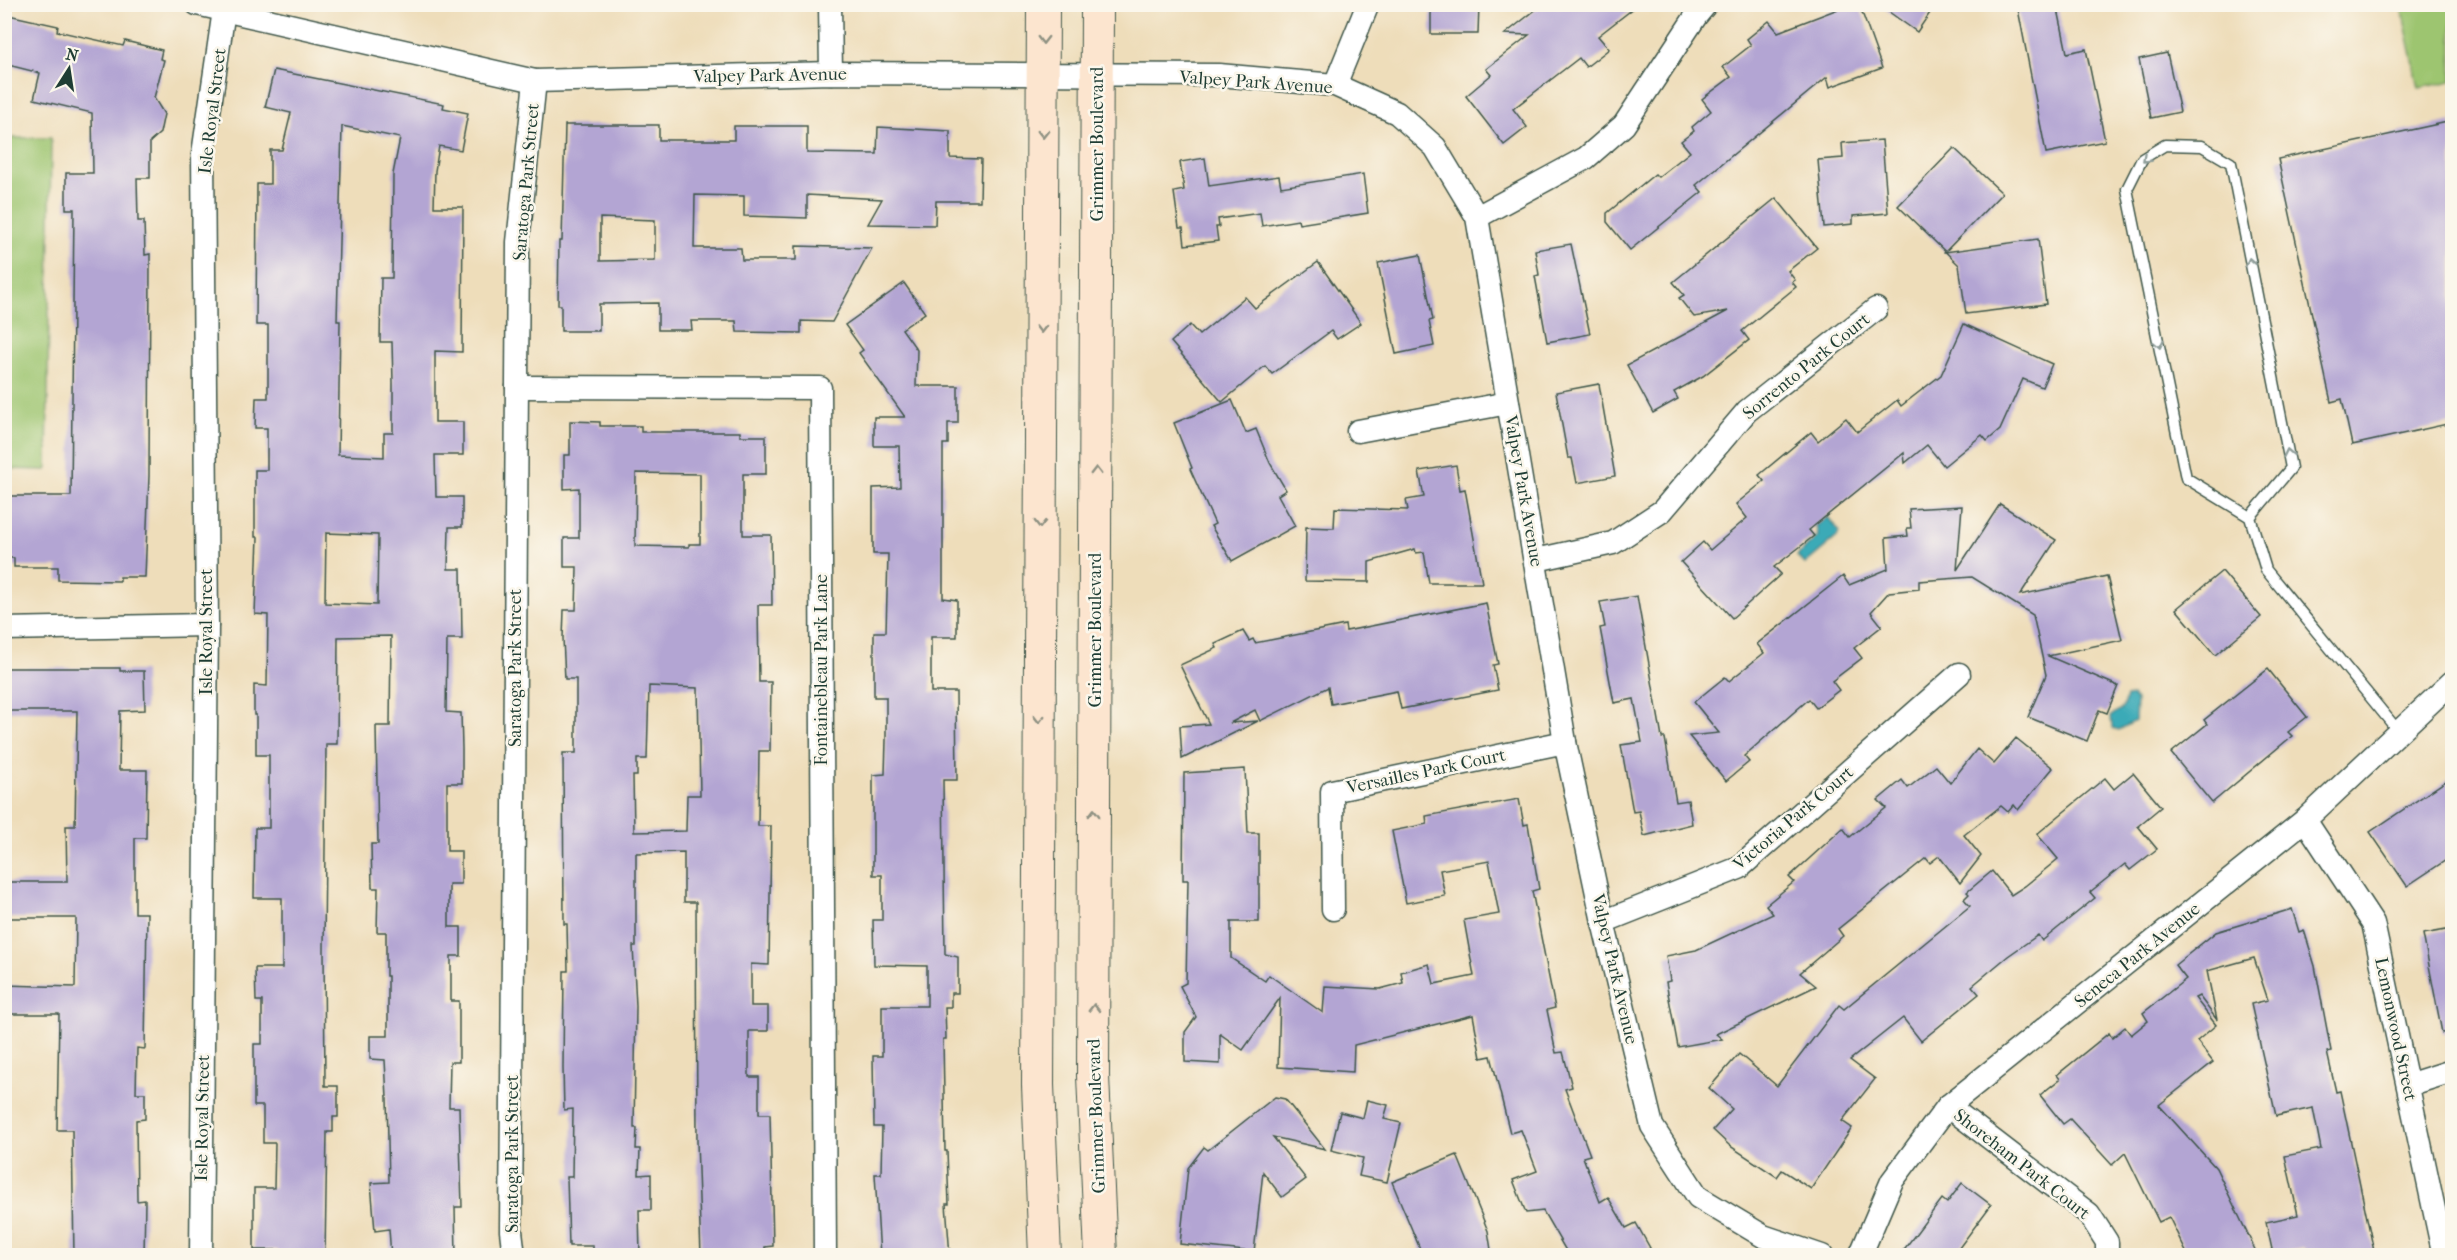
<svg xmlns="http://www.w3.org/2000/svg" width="2457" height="1260" font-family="'IM FELL French Canon',serif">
  <rect width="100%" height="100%" fill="#fbf7ec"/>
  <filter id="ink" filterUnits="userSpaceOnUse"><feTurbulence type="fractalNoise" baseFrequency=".0167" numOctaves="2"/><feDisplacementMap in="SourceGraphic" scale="12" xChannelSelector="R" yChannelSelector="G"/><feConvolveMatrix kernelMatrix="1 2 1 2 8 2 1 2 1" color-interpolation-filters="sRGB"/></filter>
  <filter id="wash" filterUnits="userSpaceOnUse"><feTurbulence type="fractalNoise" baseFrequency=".008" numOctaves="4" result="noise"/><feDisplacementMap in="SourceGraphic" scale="24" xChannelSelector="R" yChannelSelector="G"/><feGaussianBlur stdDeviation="1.35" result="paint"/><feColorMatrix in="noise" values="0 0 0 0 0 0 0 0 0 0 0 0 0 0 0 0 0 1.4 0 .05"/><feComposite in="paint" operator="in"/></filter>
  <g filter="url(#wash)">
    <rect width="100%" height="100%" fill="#eeddba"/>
    <g fill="#9dc570" stroke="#5e8152" stroke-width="1.5">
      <polygon points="2401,5 2452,5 2452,81 2419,88"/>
      <polygon points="5,138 51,138 47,470 5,469"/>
    </g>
    <g fill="#3aaab7" stroke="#2c7476" stroke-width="1.5">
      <polygon points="1828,517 1839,532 1837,537 1805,564 1797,556 1818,536 1816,526"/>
      <polygon points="2126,697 2132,696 2136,700 2135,721 2119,730 2112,728 2111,716 2123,707"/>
    </g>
    <g id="blocks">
      <g fill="#b3a5d3" fill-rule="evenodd">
        <polygon points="1445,4 1479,4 1478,34 1431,34 1431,10 1445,10"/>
        <polygon points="1543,4 1639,4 1598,36 1609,49 1586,67 1579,58 1513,109 1527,127 1504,145 1466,96 1491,75 1486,69 1529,35 1505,34"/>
        <polygon points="1851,4 1859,4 1882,68 1830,87 1827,77 1696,185 1702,192 1630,250 1607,222 1607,213 1655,174 1658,177 1690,152 1681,141 1694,131 1692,127 1711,111 1702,99 1731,77 1723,67 1751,45 1747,39 1769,21 1778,32"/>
        <polygon points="1878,4 1936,4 1917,32"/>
        <polygon points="2017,4 2057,4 2067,53 2086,49 2105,141 2046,153"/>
        <polygon points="4,14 58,26 57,31 123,46 125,41 162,50 160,59 164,60 154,98 164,114 160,133 150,142 150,178 137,178 138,221 144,221 145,255 150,254 149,476 145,577 120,577 120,581 58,580 58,567 14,567 14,558 4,558 4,496 71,496 74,209 66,209 66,173 93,173 92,113 34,99 40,73 4,64"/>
        <polygon points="2167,53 2180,112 2151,118 2139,59"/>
        <path d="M274 70 444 104 443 108 468 113 461 150 439 146 435 171 434 207H463L462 352 435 351V422H463V455H435L436 497H462V527H449L448 569H461L462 639H447L446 712 461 713 462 749V783H447V851H461V884H449V927H461V956H451V1001H459V1062H450L449 1107H459L462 1207H455L456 1256H391L389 1229 375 1231 371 1183 389 1182 387 1098 385 1060 370 1059V1036H388V976H386V932H377L378 888H372L371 844H378L376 726H390L391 636 338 637 337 744H326L324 950 325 1086H338V1117H333V1132H327L325 1256H278V1250H254V1188H274L275 1143H263V1106H254V1044H262V1001H256L255 968H282V898H254L255 828H269V755H256V715H254V685L267 686 268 615 255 614 258 537H255V470H267V428H255L256 398H268V325H256L257 184H270V150H282L291 113 265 107ZM342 126 400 138 393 174 392 278H381L380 342H392L393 383V433H384V457L338 455 340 321H337ZM326 533 378 535 377 605 325 603Z"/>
        <polygon points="2452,121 2452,423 2352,445 2342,399 2331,402 2278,159"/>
        <path d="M565 125H659V140H734V126H807V153L877 154 878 127 950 131V158L981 159 980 201H936L935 225 868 224 882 199 807 195V218L744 216V196L695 195 694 248H741L742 260H796V246L872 248 832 322 801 321V333L737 332 736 321H691L692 330H658V303L599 304V331H561V305H558L559 241H562ZM600 218 655 220V260L600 261Z"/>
        <polygon points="1882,140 1888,213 1853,216 1853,224 1824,227 1818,160 1843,158 1842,143"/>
        <polygon points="1954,148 2002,193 1945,252 2038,239 2046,304 1966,314 1959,265 1898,206"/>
        <polygon points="1205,158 1209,186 1279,176 1281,187 1363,174 1368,213 1299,224 1298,220 1262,226 1260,213 1218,219 1219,227 1216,227 1218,241 1185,245 1183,228 1179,228 1174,192 1184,190 1180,162"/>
        <polygon points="1776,198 1817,248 1788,271 1795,280 1792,282 1796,287 1742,331 1749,340 1703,376 1674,392 1678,399 1653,413 1627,365 1728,311 1694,317 1679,298 1684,295 1673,282"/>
        <polygon points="1571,244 1590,334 1547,342 1535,276 1539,275 1535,250"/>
        <polygon points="1420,255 1433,320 1429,321 1434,346 1396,354 1378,263"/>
        <polygon points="1318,262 1361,323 1337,339 1331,331 1272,374 1265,366 1222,402 1171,342 1190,325 1199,335 1245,297 1255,308"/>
        <polygon points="904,283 925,313 902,329 917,350 916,386 958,386 958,423 948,423 948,444 943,444 943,598 957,600 957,637 931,637 931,692 956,692 957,780 943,780 945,954 958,957 958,993 951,993 951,1007 945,1007 946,1039 943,1039 945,1151 947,1151 949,1204 946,1204 950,1256 880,1256 875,1174 881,1174 882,1127 874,1127 873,1056 882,1056 882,1006 927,1006 927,966 874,965 873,920 882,920 882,875 873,875 873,775 885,774 886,740 886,697 874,697 874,632 886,632 888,554 873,554 873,488 900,487 899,446 874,446 874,417 905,417 859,353 863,350 845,325"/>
        <polygon points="1964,324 2052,364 2042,387 2023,379 2000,430 1987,441 1982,435 1944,466 1927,445 1905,463 1904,453 1809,530 1814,536 1774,567 1781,574 1732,618 1681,562 1703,542 1710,550 1747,518 1736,504 1764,481 1759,475 1811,432 1818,441 1846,418 1857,432 1897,400 1901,406 1941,375"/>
        <polygon points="1599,384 1615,476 1577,483 1572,458 1568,458 1556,392"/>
        <polygon points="1232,400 1246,433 1256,429 1270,463 1286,490 1278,495 1295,526 1232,561 1211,526 1215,524 1190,469 1192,468 1174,423"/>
        <path d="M570 421 600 422V426H641V432H740V436H766V474H743V535H771L772 605H758L759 682H771L770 751H759L758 826H771L769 965 751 964V1006H768V1031H749V1077H759V1114H770L773 1246 765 1247V1256H701L697 1141 696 902H684V852L636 853V946H633L636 1006 634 1128H637L636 1149H640L639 1175 651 1174V1210H639L640 1256H593V1246H569L567 1177H572L573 1109 564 1110 563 1068 564 971H568L567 924H564L563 753H576V679H565L563 638 564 610H576L577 567H564V538H579V488L564 489V455H570ZM636 473 700 474V544H689V547L635 546ZM649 686 698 688 700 795H687L686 831 634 832 633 776H637V759H647Z"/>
        <polygon points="1456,465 1460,490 1465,489 1482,583 1429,583 1424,552 1416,553 1415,549 1369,562 1369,582 1305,581 1306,527 1334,528 1335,508 1408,510 1406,500 1424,497 1419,471"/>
        <polygon points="2000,504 2056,540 2020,595 2107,576 2122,640 2048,656 2118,686 2107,713 2099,710 2087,741 2028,717 2046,675 2033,615 1972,577 1919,581 1919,589 1889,592 1871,612 1882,626 1854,648 1862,658 1832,681 1839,690 1816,708 1809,699 1744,756 1749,762 1726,781 1689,736 1719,733 1694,702 1725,677 1729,681 1764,653 1757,644 1843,576 1849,585 1888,569 1886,538 1908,536 1907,528 1911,528 1909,509 1962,506 1957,570"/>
        <polygon points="2222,571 2261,617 2215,655 2176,609"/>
        <polygon points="1637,596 1662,738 1665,738 1676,802 1688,800 1692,824 1644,836 1639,811 1633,812 1621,745 1642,742 1634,699 1614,703 1600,628 1605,627 1600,602"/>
        <polygon points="1486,603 1498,664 1493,665 1498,690 1401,709 1397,691 1331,704 1328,687 1260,721 1255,710 1230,723 1258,721 1182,759 1180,726 1209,724 1180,665 1217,648 1215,644 1243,631 1249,641 1253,639 1255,643 1345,625 1346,631"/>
        <polygon points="4,668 120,668 120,671 144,671 145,710 120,711 119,770 147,770 146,838 135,838 135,913 147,913 145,1049 137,1048 136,1093 145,1093 145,1119 136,1120 137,1201 145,1200 144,1256 74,1256 72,1130 57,1130 59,1014 4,1014 4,985 75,987 76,918 4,918 4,882 67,882 66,826 75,826 77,711 4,711"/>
        <polygon points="2268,669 2307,717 2288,732 2292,736 2212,803 2171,753 2207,724 2204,720"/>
        <polygon points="2016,738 2053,768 2018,810 2014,805 2008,812 2001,806 1964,835 1981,856 1960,883 1939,856 1930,863 1926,858 1838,929 1843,936 1800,973 1816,986 1716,1034 1722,1039 1678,1047 1666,982 1670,981 1666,956 1696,950 1773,914 1766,905 1794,882 1789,877 1843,828 1850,837 1886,808 1878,800 1902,780 1908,788 1936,766 1950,783 1977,749 1994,764"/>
        <polygon points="1245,769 1248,833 1259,833 1259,922 1231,922 1231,958 1265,981 1269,975 1323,1013 1325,986 1380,989 1403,983 1401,972 1429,964 1434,984 1474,976 1464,920 1499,914 1489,861 1440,870 1445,896 1406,903 1392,831 1427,824 1426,816 1519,799 1524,825 1528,824 1539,889 1532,891 1555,1008 1547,1010 1556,1053 1563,1052 1572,1087 1565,1089 1590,1155 1583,1157 1600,1202 1608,1197 1626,1228 1636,1223 1650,1248 1638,1256 1569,1256 1543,1211 1526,1213 1513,1180 1537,1171 1521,1130 1510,1133 1491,1056 1481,1058 1473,1015 1354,1045 1353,1072 1278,1067 1280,998 1243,1050 1220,1034 1220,1064 1185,1062 1185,1032 1196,1017 1180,986 1186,983 1188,880 1183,880 1184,773"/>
        <polygon points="2133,773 2161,807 2138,826 2157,849 2130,870 2125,864 2090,892 2095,898 2042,941 2038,935 2008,956 1972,986 1979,994 1921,1041 1903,1018 1850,1060 1875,1079 1842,1121 1852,1128 1811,1189 1782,1170 1777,1177 1730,1146 1713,1130 1732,1109 1709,1088 1739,1054 1777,1086 1839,1005 1844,1009 1970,906 1964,899 1969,894 1967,892 1992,871 2011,895 2025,886 2058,859 2037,834 2105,778 2114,789"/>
        <polygon points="2452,777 2452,856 2407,886 2370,832"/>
        <polygon points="2292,909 2299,932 2304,930 2315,966 2331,1051 2327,1052 2336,1092 2340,1091 2375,1256 2306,1256 2304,1248 2273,1254 2266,1222 2298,1215 2285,1156 2321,1149 2313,1108 2276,1116 2251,1004 2268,1000 2254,958 2207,971 2217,1020 2199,996 2195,998 2216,1025 2197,1041 2213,1062 2159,1105 2216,1168 2258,1256 2188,1256 2169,1217 2159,1222 2125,1153 2112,1165 2070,1119 2063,1124 2040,1095 2060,1079 2057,1075 2109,1033 2112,1038 2125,1027 2131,1035 2148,1021 2143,1013 2186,979 2175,965 2216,932"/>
        <polygon points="2452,929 2452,1032 2442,1033 2423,934"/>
        <polygon points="1275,1097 1285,1099 1325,1149 1273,1137 1306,1179 1282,1197 1263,1172 1254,1252 1180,1244 1188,1168 1204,1147 1208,1150"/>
        <polygon points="1367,1100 1388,1105 1384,1119 1401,1123 1387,1182 1359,1176 1363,1158 1331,1150 1340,1112 1363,1118"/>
        <polygon points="1457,1155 1488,1231 1492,1256 1423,1256 1392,1182"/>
        <polygon points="1962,1183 1991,1205 1953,1256 1899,1256 1942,1199 1947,1203"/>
      </g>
    </g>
  </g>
  <g filter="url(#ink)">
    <use href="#blocks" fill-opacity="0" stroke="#3e5548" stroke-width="1.5"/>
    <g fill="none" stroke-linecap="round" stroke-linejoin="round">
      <g stroke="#3e5548" stroke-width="13">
        <polyline id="lane" points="2250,517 2291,468 2231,163 2202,146 2165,145 2142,159 2127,189 2186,478 2250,517 2266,570 2399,732"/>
      </g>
      <g stroke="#3e5548" stroke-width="25">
        <g id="street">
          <polyline points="197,4 535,81 831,73 1219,75 1335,85 1397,113 1435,147 1477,217 1565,742 1603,922 1652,1126 1698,1197 1763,1236 1822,1256"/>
          <polyline points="830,4 831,73"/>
          <polyline points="1335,85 1368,4"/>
          <polyline points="1477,217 1586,158 1624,125 1696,16 1706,4"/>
          <polyline points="517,387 820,388 825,1256"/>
          <polyline points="1358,431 1508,403"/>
          <polyline points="1536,560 1613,543 1662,511 1747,411 1876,309"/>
          <polyline points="4,629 207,625"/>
          <polyline points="2305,820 2373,923 2444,1256"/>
          <polyline points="1333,909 1332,791 1565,742"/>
          <polyline points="1603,922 1739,868 1959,674"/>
          <polyline points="2408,1085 2452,1071"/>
          <polyline points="1948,1106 2089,1214 2107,1242 2107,1256"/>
          <polyline points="201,1256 207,625 203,154 224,10"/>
          <polyline points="514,1256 511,1231 518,242 535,81"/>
          <polyline points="1860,1256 1892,1181 1948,1106 2305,820 2452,682"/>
        </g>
      </g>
      <g stroke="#3e5548" stroke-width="34">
        <g id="secondary">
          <polyline points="1043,4 1038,1085 1045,1256"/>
          <polyline points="1097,4 1093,1076 1101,1256"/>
        </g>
      </g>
      <use href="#lane" stroke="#fff" stroke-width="10"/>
      <use href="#street" stroke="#fff" stroke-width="22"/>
      <use href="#secondary" stroke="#fce5cf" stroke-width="32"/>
    </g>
    <defs><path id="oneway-chevron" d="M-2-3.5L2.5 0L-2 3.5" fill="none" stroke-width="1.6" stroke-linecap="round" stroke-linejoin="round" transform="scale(1.5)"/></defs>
    <g stroke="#8e9182">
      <use href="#oneway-chevron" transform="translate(1043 40) rotate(90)"/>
      <use href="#oneway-chevron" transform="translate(1043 134) rotate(90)"/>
      <use href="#oneway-chevron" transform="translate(1041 329) rotate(90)"/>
      <use href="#oneway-chevron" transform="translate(1096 471) rotate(-90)"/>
      <use href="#oneway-chevron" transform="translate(1040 524) rotate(90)"/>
      <use href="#oneway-chevron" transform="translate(1039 719) rotate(90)"/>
      <use href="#oneway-chevron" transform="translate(1094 813) rotate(-90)"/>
      <use href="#oneway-chevron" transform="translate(1094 1008) rotate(-90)"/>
    </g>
    <g stroke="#8f9e9a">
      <use href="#oneway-chevron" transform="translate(2146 159) rotate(137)"/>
      <use href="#oneway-chevron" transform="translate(2250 262) rotate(-101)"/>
      <use href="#oneway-chevron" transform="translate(2159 344) rotate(78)"/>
      <use href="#oneway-chevron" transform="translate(2288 453) rotate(-101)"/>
    </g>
  </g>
  <g text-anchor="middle" stroke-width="5" stroke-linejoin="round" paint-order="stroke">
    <g font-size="18" fill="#1f3d34" stroke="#fbf7ec">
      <text transform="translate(770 75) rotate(-1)" y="6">Valpey Park Avenue</text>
      <text transform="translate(1256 82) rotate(4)" y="6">Valpey Park Avenue</text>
      <text transform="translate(212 111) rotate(-83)" y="6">Isle Royal Street</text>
      <text transform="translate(1097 144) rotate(-90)" y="6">Grimmer Boulevard</text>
      <text transform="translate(526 182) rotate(-85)" y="6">Saratoga Park Street</text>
      <text transform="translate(1806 366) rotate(-39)" y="6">Sorrento Park Court</text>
      <text transform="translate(1524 491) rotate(80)" y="6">Valpey Park Avenue</text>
      <text transform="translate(1095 630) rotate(-90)" y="6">Grimmer Boulevard</text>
      <text transform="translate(206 632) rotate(-90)" y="6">Isle Royal Street</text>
      <text transform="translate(515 668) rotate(-90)" y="6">Saratoga Park Street</text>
      <text transform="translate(821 670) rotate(-90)" y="6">Fontainebleau Park Lane</text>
      <text transform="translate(1426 771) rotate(-12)" y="6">Versailles Park Court</text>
      <text transform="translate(1793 818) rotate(-40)" y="6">Victoria Park Court</text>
      <text transform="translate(2137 955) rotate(-39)" y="6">Seneca Park Avenue</text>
      <text transform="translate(1615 969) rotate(77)" y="6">Valpey Park Avenue</text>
      <text transform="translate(2396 1029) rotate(78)" y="6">Lemonwood Street</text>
      <text transform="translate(1096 1116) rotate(-92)" y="6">Grimmer Boulevard</text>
      <text transform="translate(202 1118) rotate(-89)" y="6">Isle Royal Street</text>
      <text transform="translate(512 1154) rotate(-90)" y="6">Saratoga Park Street</text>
      <text transform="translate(2022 1164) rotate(38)" y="6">Shoreham Park Court</text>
    </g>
  </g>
  <rect width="2457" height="1260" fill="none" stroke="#fbf7ec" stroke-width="24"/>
  <g transform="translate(69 69) rotate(12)" stroke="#fbf7ec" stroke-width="4.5" paint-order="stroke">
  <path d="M0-4.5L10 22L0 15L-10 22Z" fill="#1f3d34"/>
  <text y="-9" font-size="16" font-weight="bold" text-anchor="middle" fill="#1f3d34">N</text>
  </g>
</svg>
